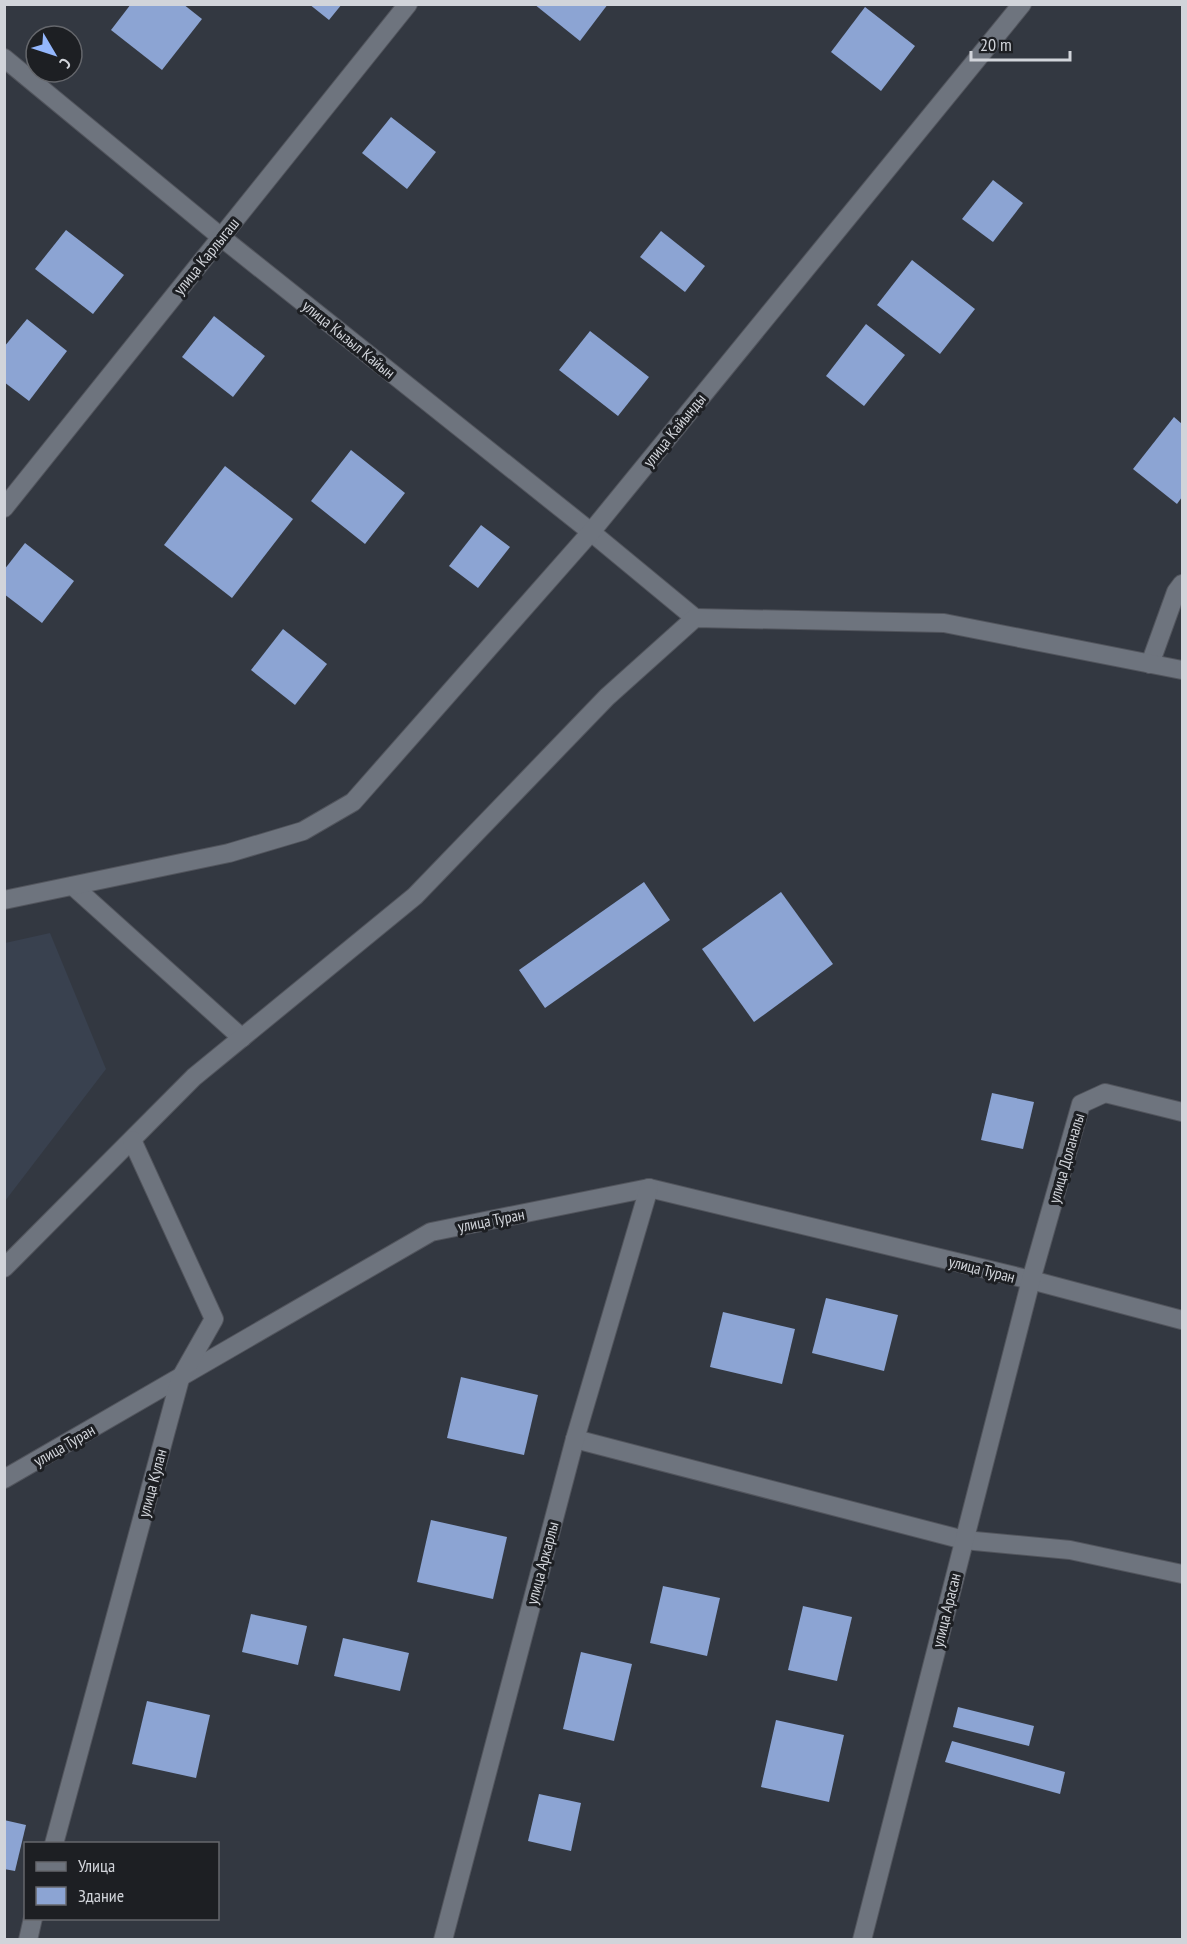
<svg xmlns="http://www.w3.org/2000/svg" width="1187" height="1944" font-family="'PT Sans Narrow',sans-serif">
  <rect width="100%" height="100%" fill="#333841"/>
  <polygon fill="#39414f" points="50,933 106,1069 5,1201 5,943"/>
  <g fill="#8ca4d3">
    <polygon points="131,4 183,4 202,19 162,70 111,30"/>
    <polygon points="309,4 342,4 329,20"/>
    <polygon points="534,4 608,4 580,41"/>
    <polygon points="865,7 915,46 881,91 831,52"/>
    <polygon points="391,117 436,152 407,189 362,153"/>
    <polygon points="993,180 1023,203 993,242 962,219"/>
    <polygon points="66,230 124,275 93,314 35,269"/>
    <polygon points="661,231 705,266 685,292 640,257"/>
    <polygon points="912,260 975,309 940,354 877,305"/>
    <polygon points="214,316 265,356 233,397 182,357"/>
    <polygon points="27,319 67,351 29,401 4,382 4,347"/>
    <polygon points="866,324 905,355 864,406 826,376"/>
    <polygon points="590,331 649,377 618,416 559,370"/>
    <polygon points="1174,417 1182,424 1182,497 1177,504 1133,469"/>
    <polygon points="351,450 405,493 365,544 311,501"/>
    <polygon points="225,466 293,519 232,598 164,545"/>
    <polygon points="481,525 510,547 478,588 449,566"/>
    <polygon points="25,543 74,581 42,623 4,594 4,570"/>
    <polygon points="283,629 327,664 295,705 251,670"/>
    <polygon points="644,882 670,920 545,1008 519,970"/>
    <polygon points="781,892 833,964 754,1022 702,949"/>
    <polygon points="992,1093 1034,1102 1023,1149 981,1140"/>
    <polygon points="826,1298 898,1315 884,1371 812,1353"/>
    <polygon points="723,1312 795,1329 782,1384 710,1367"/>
    <polygon points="461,1377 538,1395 524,1455 447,1438"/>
    <polygon points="431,1520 507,1537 493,1599 417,1582"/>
    <polygon points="663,1586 720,1598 707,1656 650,1643"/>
    <polygon points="803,1606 852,1617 837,1681 788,1670"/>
    <polygon points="251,1614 307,1626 298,1665 242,1652"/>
    <polygon points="343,1638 409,1653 400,1691 334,1676"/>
    <polygon points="581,1652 632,1664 614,1741 563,1729"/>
    <polygon points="147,1701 210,1715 196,1778 132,1764"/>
    <polygon points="958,1707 1034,1726 1029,1746 953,1727"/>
    <polygon points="776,1720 844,1735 829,1802 761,1787"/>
    <polygon points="952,1741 1065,1772 1060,1794 945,1762"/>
    <polygon points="539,1794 581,1803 571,1851 528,1841"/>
    <polygon points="4,1820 26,1825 15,1871 4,1869"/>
  </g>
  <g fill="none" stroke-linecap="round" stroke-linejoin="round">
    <g stroke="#52555d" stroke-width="20">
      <polyline id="lane" points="73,886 242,1038"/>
    </g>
    <g stroke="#52555d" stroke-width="20">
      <g id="street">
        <polyline points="4,58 221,237 591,532 695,618"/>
        <polyline points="4,508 408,4"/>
        <polyline points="1150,664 1176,592 1182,584"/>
        <polyline points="4,900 229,853 303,831 353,802 591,532 1022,4"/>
        <polyline points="4,1268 194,1077 415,896 607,697 695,618 944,623 1182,670"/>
        <polyline points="575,1439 964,1540 1070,1550 1182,1574"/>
        <polyline points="4,1479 431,1232 649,1188 1031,1280 1182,1320"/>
        <polyline points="54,1844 180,1379 214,1319 132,1140"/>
        <polyline points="28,1940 33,1918"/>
        <polyline points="443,1940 575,1439 649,1188"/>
        <polyline points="862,1940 1031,1280 1081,1104 1105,1093 1182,1112"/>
      </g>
    </g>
    <use href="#lane" stroke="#6e747e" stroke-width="18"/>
    <use href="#street" stroke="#6e747e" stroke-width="18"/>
  </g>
  <g text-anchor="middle" stroke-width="6" stroke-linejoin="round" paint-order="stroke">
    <g font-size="16" fill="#d1d4da" stroke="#1d1f23">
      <text transform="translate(206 256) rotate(-51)" y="6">улица Карлыгаш</text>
      <text transform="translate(349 339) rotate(39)" y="6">улица Кызыл Кайын</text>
      <text transform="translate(674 430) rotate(-51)" y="6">улица Кайынды</text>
      <text transform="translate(1066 1158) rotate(-74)" y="6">улица Доланалы</text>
      <text transform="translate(491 1220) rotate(-11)" y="6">улица Туран</text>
      <text transform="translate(982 1269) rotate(14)" y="6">улица Туран</text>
      <text transform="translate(64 1445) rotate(-30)" y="6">улица Туран</text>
      <text transform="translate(152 1483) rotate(-75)" y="6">улица Кулан</text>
      <text transform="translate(542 1563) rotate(-75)" y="6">улица Аркарлы</text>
      <text transform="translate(946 1610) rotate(-76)" y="6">улица Арасан</text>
    </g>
  </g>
  <rect width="1187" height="1944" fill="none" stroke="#d1d4da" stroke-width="12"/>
  <rect x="24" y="1842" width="195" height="78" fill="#1d1f23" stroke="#65676c" stroke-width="1.5"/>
  <rect x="36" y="1862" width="30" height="9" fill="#6e747e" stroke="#65676c" stroke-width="1.5"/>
  <text x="78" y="1872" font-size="18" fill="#d1d4da">Улица</text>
  <rect x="36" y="1887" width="30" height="18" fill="#8ca4d3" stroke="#65676c" stroke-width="1.5"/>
  <text x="78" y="1902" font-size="18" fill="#d1d4da">Здание</text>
  <g transform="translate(54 54) rotate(129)"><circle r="28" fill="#1d1f23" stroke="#65676c" stroke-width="1.5"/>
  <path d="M0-4.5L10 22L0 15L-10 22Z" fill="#94b7fd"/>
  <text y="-9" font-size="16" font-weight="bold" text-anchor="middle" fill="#d1d4da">С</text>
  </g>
  <path d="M971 51v9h99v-9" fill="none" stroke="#d1d4da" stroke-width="3"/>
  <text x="980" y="51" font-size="18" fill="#d1d4da" stroke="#1d1f23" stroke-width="4.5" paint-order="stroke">20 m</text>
</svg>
